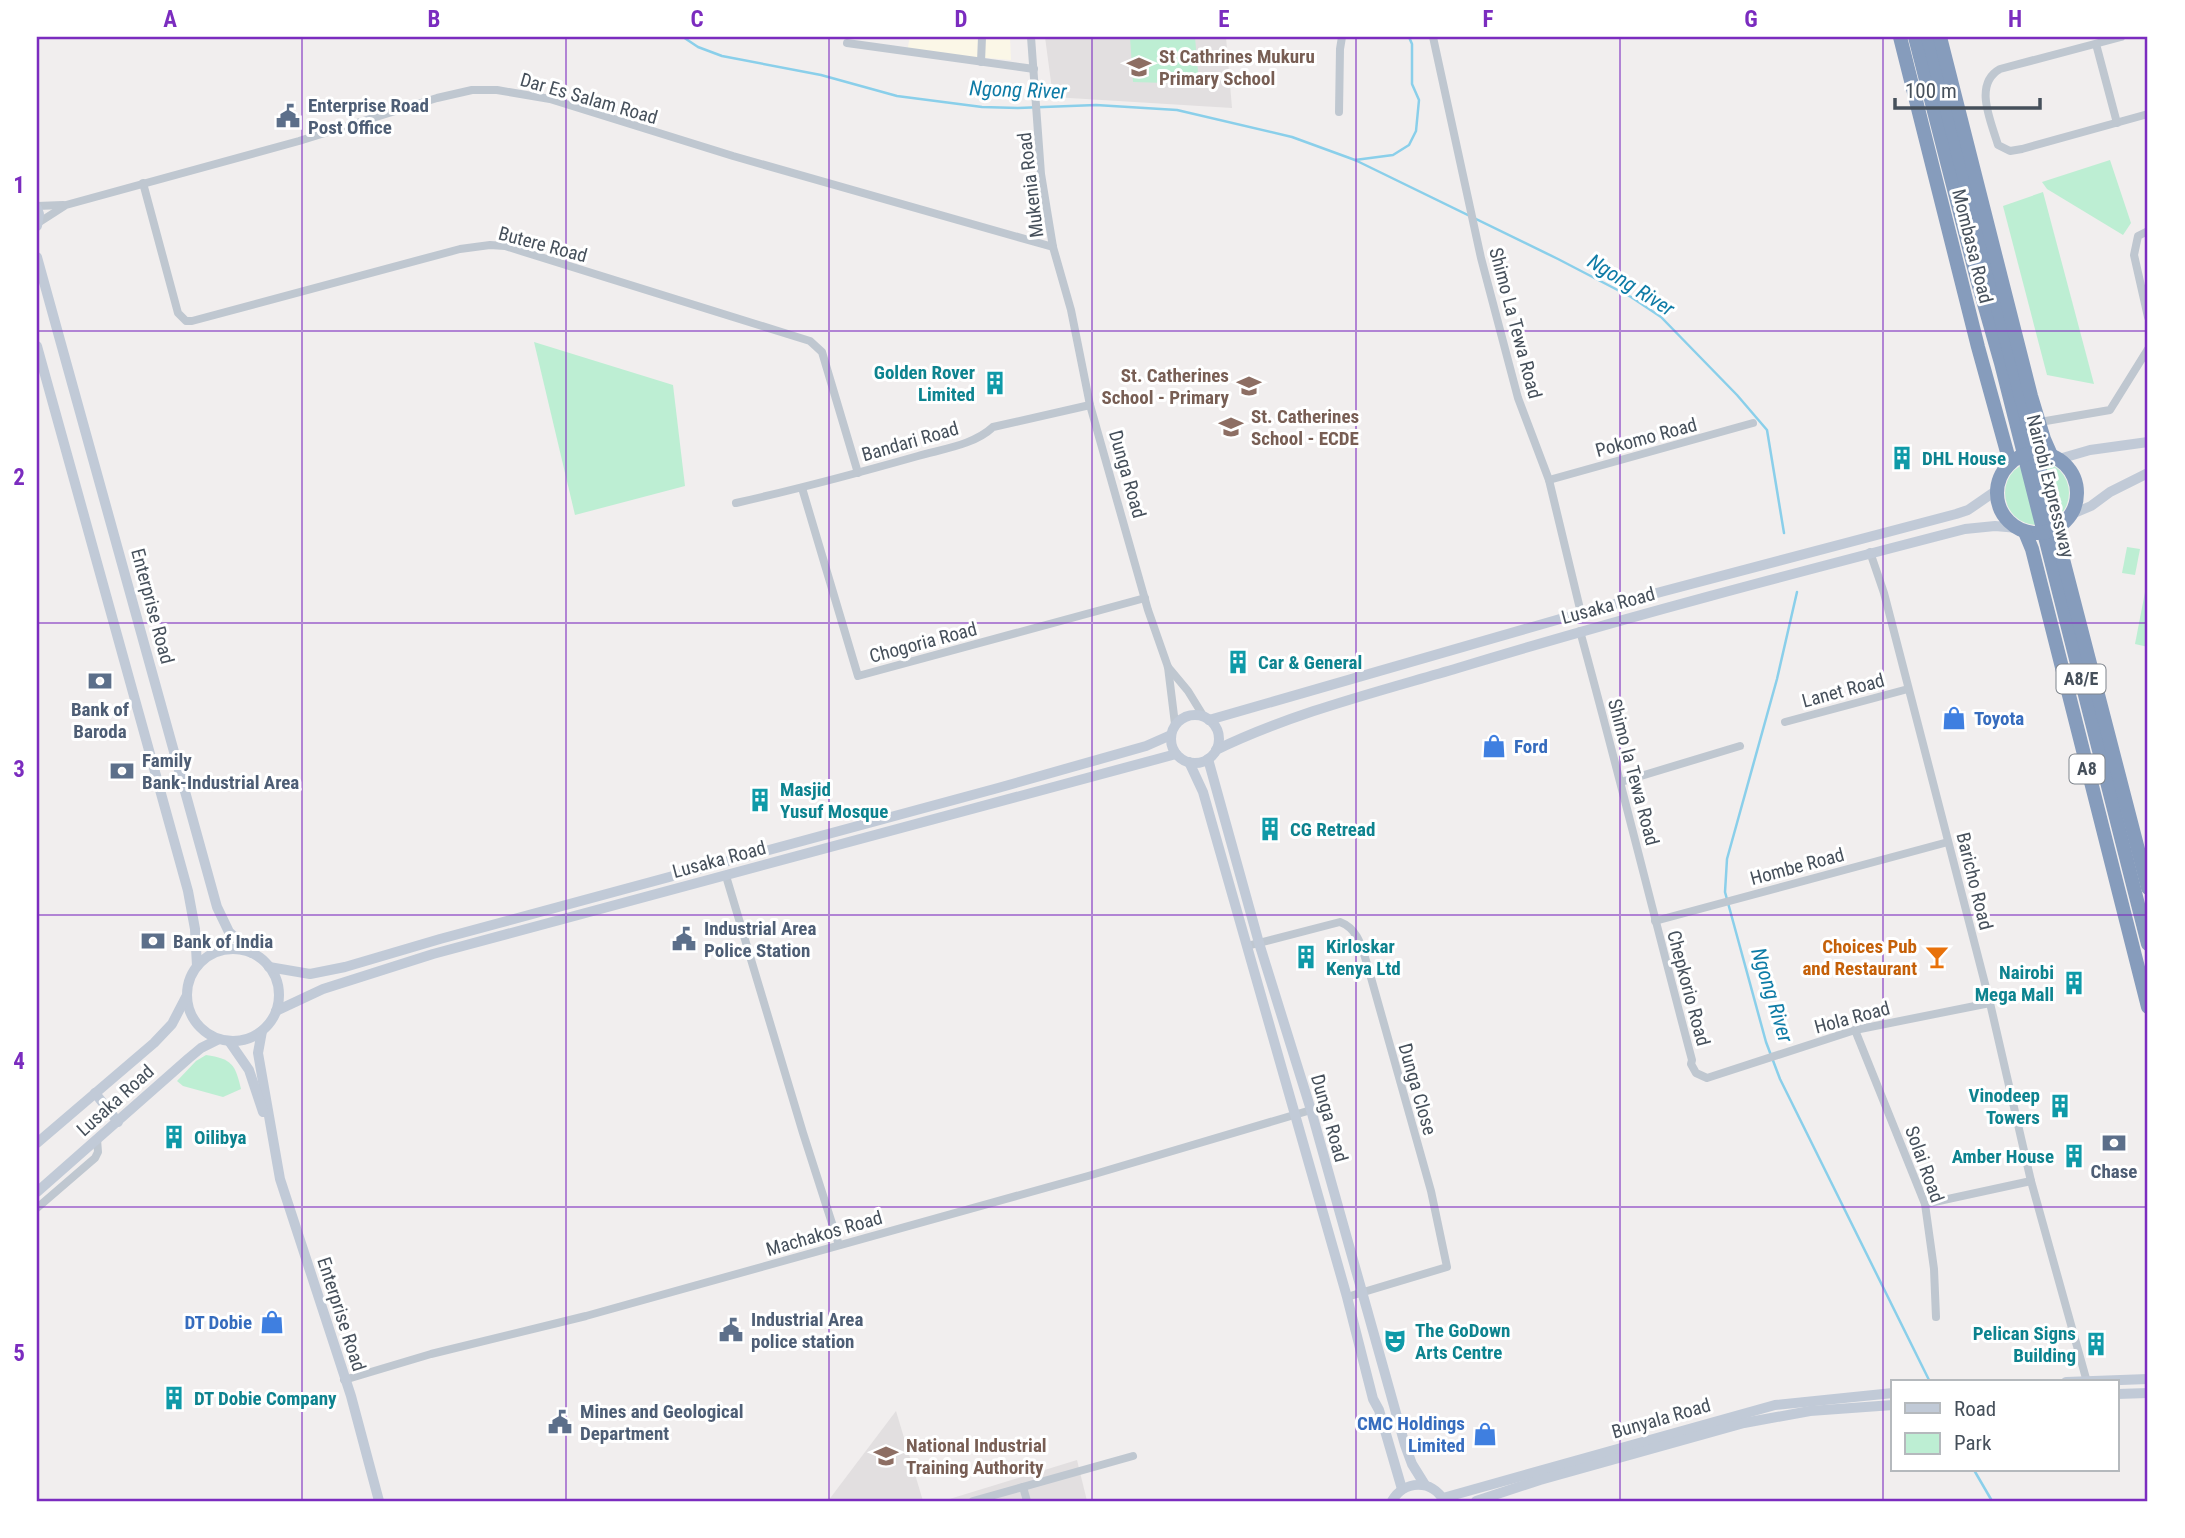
<svg xmlns="http://www.w3.org/2000/svg" width="2185" height="1538" font-family="'Roboto Condensed',sans-serif">
  <rect width="100%" height="100%" fill="#f1eeee"/>
  <polygon fill="#fbf7e7" points="910,37 1010,37 1011,60 907,51"/>
  <g fill="#e2dfe0">
    <polygon points="1045,37 1226,37 1232,108 1053,97"/>
    <polygon points="896,1411 923,1501 828,1501"/>
    <polygon points="1077,1460 1087,1501 943,1501"/>
  </g>
  <g fill="#bdeed3">
    <polygon points="1130,37 1195,37 1199,84 1133,82"/>
    <polygon points="2110,160 2131,223 2123,235 2047,189 2042,182"/>
    <polygon points="2043,192 2094,384 2047,375 2003,206"/>
    <polygon points="534,342 673,385 685,486 575,515"/>
    <circle cx="2037" cy="493" r="32"/>
    <polygon points="2127,547 2140,549 2135,575 2122,573"/>
    <polygon points="2146,587 2148,587 2148,647 2135,644"/>
    <path d="M206 1055C232 1059 235 1064 241 1089L223 1097 183 1086 177 1081 196 1061Z"/>
  </g>
  <g fill="none" stroke-linecap="round" stroke-linejoin="round">
    <g stroke="#8acfea" stroke-width="2.5">
      <polyline points="683,37 698,47 722,56 821,75 897,96 982,107 1018,108 1096,105 1177,110 1292,137 1355,160 1558,259 1631,297 1661,317 1737,395 1767,430 1784,533"/>
      <polyline points="1355,160 1393,155 1409,145 1416,131 1419,100 1412,84 1412,44 1409,37"/>
      <polyline points="1797,592 1777,679 1727,859 1725,892 1766,1042 1780,1079 1930,1382"/>
      <polyline points="1974,1470 1992,1501"/>
    </g>
    <g stroke="#bfc7d0" stroke-width="8">
      <polyline points="1031,37 1041,174 1053,247 1071,310 1090,405 1148,610 1168,667 1175,724"/>
      <polyline points="1433,37 1481,258 1518,398 1549,480 1581,613"/>
      <path d="M2121 37 2000 69C1973 84 1991 121 1998 145L2010 151 2022 149 2148 114"/>
      <polyline points="847,43 1034,69"/>
      <polyline points="2096,44 2117,123"/>
      <polyline points="981,62 982,37"/>
      <polyline points="1339,112 1340,49 1342,37"/>
      <polyline points="143,183 178,313 186,321 192,321 460,249 490,245 505,246 810,341 822,352 858,473"/>
      <polyline points="37,206 63,205"/>
      <polyline points="38,223 66,205 299,141 437,98 472,90 497,90 550,99 733,156 1053,247"/>
      <polyline points="2148,231 2138,236 2134,255 2148,317"/>
      <polyline points="2040,422 2110,410 2148,349"/>
      <polyline points="1549,480 1753,423"/>
      <polyline points="802,488 858,676 1145,598"/>
      <path d="M736 503C798 489 858 473 918 456 942 449 974 445 993 427L1090 405"/>
      <polyline points="1870,552 1884,593 1990,1003 2031,1181 2087,1382"/>
      <path d="M1580 631C1619 773 1654 917 1692 1060L1691 1064 1696 1073 1707 1078 1855 1030 1990 1003"/>
      <polyline points="1168,667 1188,691 1204,717"/>
      <polyline points="1785,722 1908,689"/>
      <polyline points="1621,782 1740,746"/>
      <polyline points="726,876 803,1133 839,1245"/>
      <polyline points="1655,921 1948,842"/>
      <path d="M1247 946 1340 922C1359 929 1362 949 1368 967L1431 1191 1447 1267 1347 1297"/>
      <polyline points="1855,1030 1925,1204 1934,1269 1936,1317"/>
      <polyline points="1925,1204 2031,1181"/>
      <polyline points="37,1208 95,1158 98,1152 97,1139"/>
      <polyline points="344,1380 431,1354 586,1316 1088,1176 1311,1110"/>
      <polyline points="1023,1487 1027,1501"/>
      <polyline points="973,1501 1133,1456"/>
    </g>
    <g stroke="#c1cad7" stroke-width="10">
      <polyline points="37,208 39,214 37,226"/>
      <polyline points="37,257 217,907 229,932 252,953"/>
      <polyline points="37,346 188,891 195,929 197,966"/>
      <polyline points="2059,459 2090,450 2148,442"/>
      <polyline points="2072,514 2091,506 2110,492 2148,473"/>
      <circle cx="1195" cy="739" r="24"/>
      <polyline points="1209,720 1581,613 1956,514 1968,510 1997,490"/>
      <path d="M1216 750C1292 713 1377 692 1458 668 1626 617 1795 573 1965 529L1995 526 2018 528"/>
      <polyline points="1208,759 1259,943 1311,1110 1405,1445 1412,1464 1425,1485"/>
      <polyline points="1189,762 1203,792 1347,1297 1373,1399 1379,1410 1402,1489"/>
      <circle cx="233" cy="995" r="46"/>
      <polyline points="269,967 310,974 345,967 440,939 998,788 1146,746 1171,735"/>
      <polyline points="276,1011 323,989 433,954 1176,754"/>
      <polyline points="262,1031 258,1053 280,1179 351,1396 379,1501"/>
      <polyline points="229,1041 249,1070 263,1112"/>
      <polyline points="95,1093 118,1122"/>
      <polyline points="37,1143 154,1043 172,1024 186,997"/>
      <polyline points="37,1192 189,1058 201,1048 219,1039"/>
      <polyline points="2066,1382 2148,1379"/>
      <polyline points="2117,1394 2148,1393"/>
      <polyline points="1443,1498 1775,1405 1893,1393"/>
      <path d="M1392 1501C1404 1480 1432 1479 1444 1501"/>
      <polyline points="1476,1501 1540,1480 1744,1423 1810,1411 1893,1405"/>
    </g>
    <g stroke="#869cbc" stroke-width="14">
      <polyline points="1900,37 1978,347 2010,463"/>
      <polyline points="1915,37 1977,279 2001,363 2148,944"/>
      <polyline points="1928,37 2148,888"/>
      <polyline points="1940,37 2031,396 2044,439 2051,455"/>
      <circle cx="2037" cy="493" r="40"/>
      <polyline points="2025,532 2032,549 2148,1007"/>
    </g>
  </g>
  <path fill="none" stroke="#7b2cbf" stroke-width="2" stroke-opacity="0.55" d="M302 37V1501M566 37V1501M829 37V1501M1092 37V1501M1356 37V1501M1620 37V1501M1883 37V1501M37 331H2148M37 623H2148M37 915H2148M37 1207H2148"/>
  <defs>
    <g id="school-bare" transform="scale(1.89)"><path d="M0-5L7-2L0 1L-7-2ZM-4 1L0 2.5L4 1V4Q0 6-4 4Z" fill="#8d6e63" stroke="#fff" stroke-width="2.5" paint-order="stroke"/></g>
    <g id="civic-bare" transform="scale(1.89)"><path d="M-.6-6.5H3V-4.5H.6V-3L4-1V1h2V6H-6V1h2V-1L-.6-3ZM-1.2 2.5V6h2.4V2.5Z" fill="#5c6f8a" stroke="#fff" stroke-width="2.5" paint-order="stroke"/></g>
    <g id="building-bare" transform="scale(1.89)"><path d="M-4-6H4V6H1V3H-1V6H-4ZM-2.5-4.3h1.7v1.8h-1.7ZM.8-4.3h1.7v1.8H.8ZM-2.5-1h1.7V.8h-1.7ZM.8-1h1.7V.8H.8Z" fill="#0f9aa8" stroke="#fff" stroke-width="2.5" paint-order="stroke"/></g>
    <g id="bank-bare" transform="scale(1.89)"><path d="M-6-4H6V4H-6ZM0-2.3a2.3 2.3 0 1 0 0 4.6a2.3 2.3 0 1 0 0-4.6Z" fill="#5c6f8a" stroke="#fff" stroke-width="2.5" paint-order="stroke"/></g>
    <g id="shop-bare" transform="scale(1.89)"><path d="M-5-2.5h2.3a2.7 3.5 0 0 1 5.4 0H5L5.5 6h-11ZM-1.5-2.5h3a1.5 2.3 0 0 0-3 0Z" fill="#3f7fe0" stroke="#fff" stroke-width="2.5" paint-order="stroke"/></g>
    <g id="bar-bare" transform="scale(1.89)"><path d="M-6-5H6L.8 .8V4.5H3.5V6h-7V4.5H-.8V.8Z" fill="#e8710a" stroke="#fff" stroke-width="2.5" paint-order="stroke"/></g>
    <g id="theatre-bare" transform="scale(1.89)"><path d="M-5-5.5Q0-4 5-5.5V0Q5 5 0 6Q-5 5-5 0ZM-3.3-2.5H-1v1.5H-3.3ZM1-2.5H3.3v1.5H1ZM-2.8 1Q0 5.5 2.8 1Z" fill="#0f9aa8" stroke="#fff" stroke-width="2.5" paint-order="stroke"/></g>
    <g id="university-bare" transform="scale(1.89)"><path d="M0-5L7-2L0 1L-7-2ZM-4 1L0 2.5L4 1V4Q0 6-4 4Z" fill="#8d6e63" stroke="#fff" stroke-width="2.5" paint-order="stroke"/></g>
  </defs>
  <g fill-rule="evenodd">
    <use href="#school-bare" x="1139" y="67"/>
    <use href="#civic-bare" x="288" y="116"/>
    <use href="#building-bare" x="995" y="383"/>
    <use href="#school-bare" x="1249" y="386"/>
    <use href="#school-bare" x="1231" y="427"/>
    <use href="#building-bare" x="1902" y="458"/>
    <use href="#building-bare" x="1238" y="662"/>
    <use href="#bank-bare" x="100" y="681"/>
    <use href="#shop-bare" x="1954" y="718"/>
    <use href="#shop-bare" x="1494" y="746"/>
    <use href="#bank-bare" x="122" y="771"/>
    <use href="#building-bare" x="760" y="800"/>
    <use href="#building-bare" x="1270" y="829"/>
    <use href="#civic-bare" x="684" y="939"/>
    <use href="#bank-bare" x="153" y="941"/>
    <use href="#building-bare" x="1306" y="957"/>
    <use href="#bar-bare" x="1937" y="957"/>
    <use href="#building-bare" x="2074" y="983"/>
    <use href="#building-bare" x="2060" y="1106"/>
    <use href="#building-bare" x="174" y="1137"/>
    <use href="#bank-bare" x="2114" y="1143"/>
    <use href="#building-bare" x="2074" y="1156"/>
    <use href="#shop-bare" x="272" y="1322"/>
    <use href="#civic-bare" x="731" y="1330"/>
    <use href="#theatre-bare" x="1395" y="1341"/>
    <use href="#building-bare" x="2096" y="1344"/>
    <use href="#building-bare" x="174" y="1398"/>
    <use href="#civic-bare" x="560" y="1422"/>
    <use href="#shop-bare" x="1485" y="1434"/>
    <use href="#university-bare" x="886" y="1456"/>
  </g>
  <g text-anchor="middle" stroke-width="6" stroke-linejoin="round" paint-order="stroke">
    <g fill="#fff" stroke="#7e848c" stroke-width="2">
      <rect x="2056.5" y="664.5" width="49" height="29" rx="5"/>
      <rect x="2069.5" y="754.5" width="35" height="29" rx="5"/>
    </g>
    <g font-size="18" font-weight="bold" fill="#46505b">
      <text x="2081" y="685">A8/E</text>
      <text x="2087" y="775">A8</text>
    </g>
    <g font-size="19" font-weight="bold" fill="#785e54" stroke="#fff" text-anchor="start">
      <text x="1159" y="63">St Cathrines Mukuru<tspan x="1159" dy="22">Primary School</tspan></text>
      <text x="1229" y="382" text-anchor="end">St. Catherines<tspan x="1229" dy="22">School - Primary</tspan></text>
      <text x="1251" y="423">St. Catherines<tspan x="1251" dy="22">School - ECDE</tspan></text>
      <text x="906" y="1452">National Industrial<tspan x="906" dy="22">Training Authority</tspan></text>
    </g>
    <g font-size="19" fill="#46505b" stroke="#fff">
      <text transform="translate(589 98) rotate(16)" y="7">Dar Es Salam Road</text>
      <text transform="translate(1030 185) rotate(-97)" y="7">Mukenia Road</text>
      <text transform="translate(543 244) rotate(15)" y="7">Butere Road</text>
      <text transform="translate(1973 246) rotate(76)" y="7">Mombasa Road</text>
      <text transform="translate(1516 323) rotate(75)" y="7">Shimo La Tewa Road</text>
      <text transform="translate(1646 437) rotate(-15)" y="7">Pokomo Road</text>
      <text transform="translate(910 441) rotate(-16)" y="7">Bandari Road</text>
      <text transform="translate(1128 474) rotate(74)" y="7">Dunga Road</text>
      <text transform="translate(2051 486) rotate(76)" y="7">Nairobi Expressway</text>
      <text transform="translate(1608 605) rotate(-15)" y="7">Lusaka Road</text>
      <text transform="translate(153 606) rotate(75)" y="7">Enterprise Road</text>
      <text transform="translate(923 642) rotate(-15)" y="7">Chogoria Road</text>
      <text transform="translate(1843 690) rotate(-15)" y="7">Lanet Road</text>
      <text transform="translate(1634 772) rotate(75)" y="7">Shimo la Tewa Road</text>
      <text transform="translate(719 859) rotate(-15)" y="7">Lusaka Road</text>
      <text transform="translate(1797 866) rotate(-15)" y="7">Hombe Road</text>
      <text transform="translate(1975 881) rotate(76)" y="7">Baricho Road</text>
      <text transform="translate(1689 988) rotate(75)" y="7">Chepkorio Road</text>
      <text transform="translate(1852 1017) rotate(-15)" y="7">Hola Road</text>
      <text transform="translate(1418 1089) rotate(74)" y="7">Dunga Close</text>
      <text transform="translate(115 1100) rotate(-42)" y="7">Lusaka Road</text>
      <text transform="translate(1330 1118) rotate(74)" y="7">Dunga Road</text>
      <text transform="translate(1925 1164) rotate(70)" y="7">Solai Road</text>
      <text transform="translate(824 1233) rotate(-16)" y="7">Machakos Road</text>
      <text transform="translate(342 1314) rotate(72)" y="7">Enterprise Road</text>
      <text transform="translate(1661 1418) rotate(-16)" y="7">Bunyala Road</text>
    </g>
    <g font-size="19" font-weight="bold" fill="#4e5e75" stroke="#fff" text-anchor="start">
      <text x="308" y="112">Enterprise Road<tspan x="308" dy="22">Post Office</tspan></text>
      <text x="100" y="716" text-anchor="middle">Bank of<tspan x="100" dy="22">Baroda</tspan></text>
      <text x="142" y="767">Family<tspan x="142" dy="22">Bank-Industrial Area</tspan></text>
      <text x="704" y="935">Industrial Area<tspan x="704" dy="22">Police Station</tspan></text>
      <text x="173" y="948">Bank of India</text>
      <text x="2114" y="1178" text-anchor="middle">Chase</text>
      <text x="751" y="1326">Industrial Area<tspan x="751" dy="22">police station</tspan></text>
      <text x="580" y="1418">Mines and Geological<tspan x="580" dy="22">Department</tspan></text>
    </g>
    <g font-size="19" font-weight="bold" fill="#0d838f" stroke="#fff" text-anchor="start">
      <text x="975" y="379" text-anchor="end">Golden Rover<tspan x="975" dy="22">Limited</tspan></text>
      <text x="1922" y="465">DHL House</text>
      <text x="1258" y="669">Car &amp; General</text>
      <text x="780" y="796">Masjid<tspan x="780" dy="22">Yusuf Mosque</tspan></text>
      <text x="1290" y="836">CG Retread</text>
      <text x="1326" y="953">Kirloskar<tspan x="1326" dy="22">Kenya Ltd</tspan></text>
      <text x="2054" y="979" text-anchor="end">Nairobi<tspan x="2054" dy="22">Mega Mall</tspan></text>
      <text x="2040" y="1102" text-anchor="end">Vinodeep<tspan x="2040" dy="22">Towers</tspan></text>
      <text x="194" y="1144">Oilibya</text>
      <text x="2054" y="1163" text-anchor="end">Amber House</text>
      <text x="1415" y="1337">The GoDown<tspan x="1415" dy="22">Arts Centre</tspan></text>
      <text x="2076" y="1340" text-anchor="end">Pelican Signs<tspan x="2076" dy="22">Building</tspan></text>
      <text x="194" y="1405">DT Dobie Company</text>
    </g>
    <g font-size="19" font-weight="bold" fill="#366cbe" stroke="#fff" text-anchor="start">
      <text x="1974" y="725">Toyota</text>
      <text x="1514" y="753">Ford</text>
      <text x="252" y="1329" text-anchor="end">DT Dobie</text>
      <text x="1465" y="1430" text-anchor="end">CMC Holdings<tspan x="1465" dy="22">Limited</tspan></text>
    </g>
    <g font-size="19" font-weight="bold" fill="#c56008" stroke="#fff" text-anchor="end">
      <text x="1917" y="953">Choices Pub<tspan x="1917" dy="22">and Restaurant</tspan></text>
    </g>
    <g font-size="21" font-style="italic" fill="#0e7ba6" stroke="#fff">
      <text transform="translate(1018 90) rotate(2)" y="7">Ngong River</text>
      <text transform="translate(1631 285) rotate(32)" y="7">Ngong River</text>
      <text transform="translate(1772 995) rotate(73)" y="7">Ngong River</text>
    </g>
  </g>
  <rect width="2185" height="1538" fill="none" stroke="#ffffff" stroke-width="77"/>
  <rect x="1891" y="1380" width="228" height="91" fill="#ffffff" stroke="#b5b9bd" stroke-width="2"/>
  <rect x="1905" y="1403" width="35" height="10" fill="#c1cad7" stroke="#b5b9bd" stroke-width="2"/>
  <text x="1954" y="1416" font-size="21" fill="#46505b">Road</text>
  <rect x="1905" y="1433" width="35" height="21" fill="#bdeed3" stroke="#b5b9bd" stroke-width="2"/>
  <text x="1954" y="1450" font-size="21" fill="#46505b">Park</text>
  <path d="M1895 98v10h145v-10" fill="none" stroke="#46505b" stroke-width="3.5"/>
  <text x="1905" y="98" font-size="21" fill="#46505b" stroke="#ffffff" stroke-width="5" paint-order="stroke">100 m</text>
  <rect x="38" y="38" width="2108" height="1462" fill="none" stroke="#7b2cbf" stroke-width="2.5"/>
  <g font-size="23" text-anchor="middle" font-weight="bold" fill="#7b2cbf">
    <text x="170" y="27">A</text>
    <text x="434" y="27">B</text>
    <text x="697" y="27">C</text>
    <text x="961" y="27">D</text>
    <text x="1224" y="27">E</text>
    <text x="1488" y="27">F</text>
    <text x="1751" y="27">G</text>
    <text x="2015" y="27">H</text>
    <text x="19" y="193">1</text>
    <text x="19" y="485">2</text>
    <text x="19" y="777">3</text>
    <text x="19" y="1069">4</text>
    <text x="19" y="1361">5</text>
  </g>
</svg>
